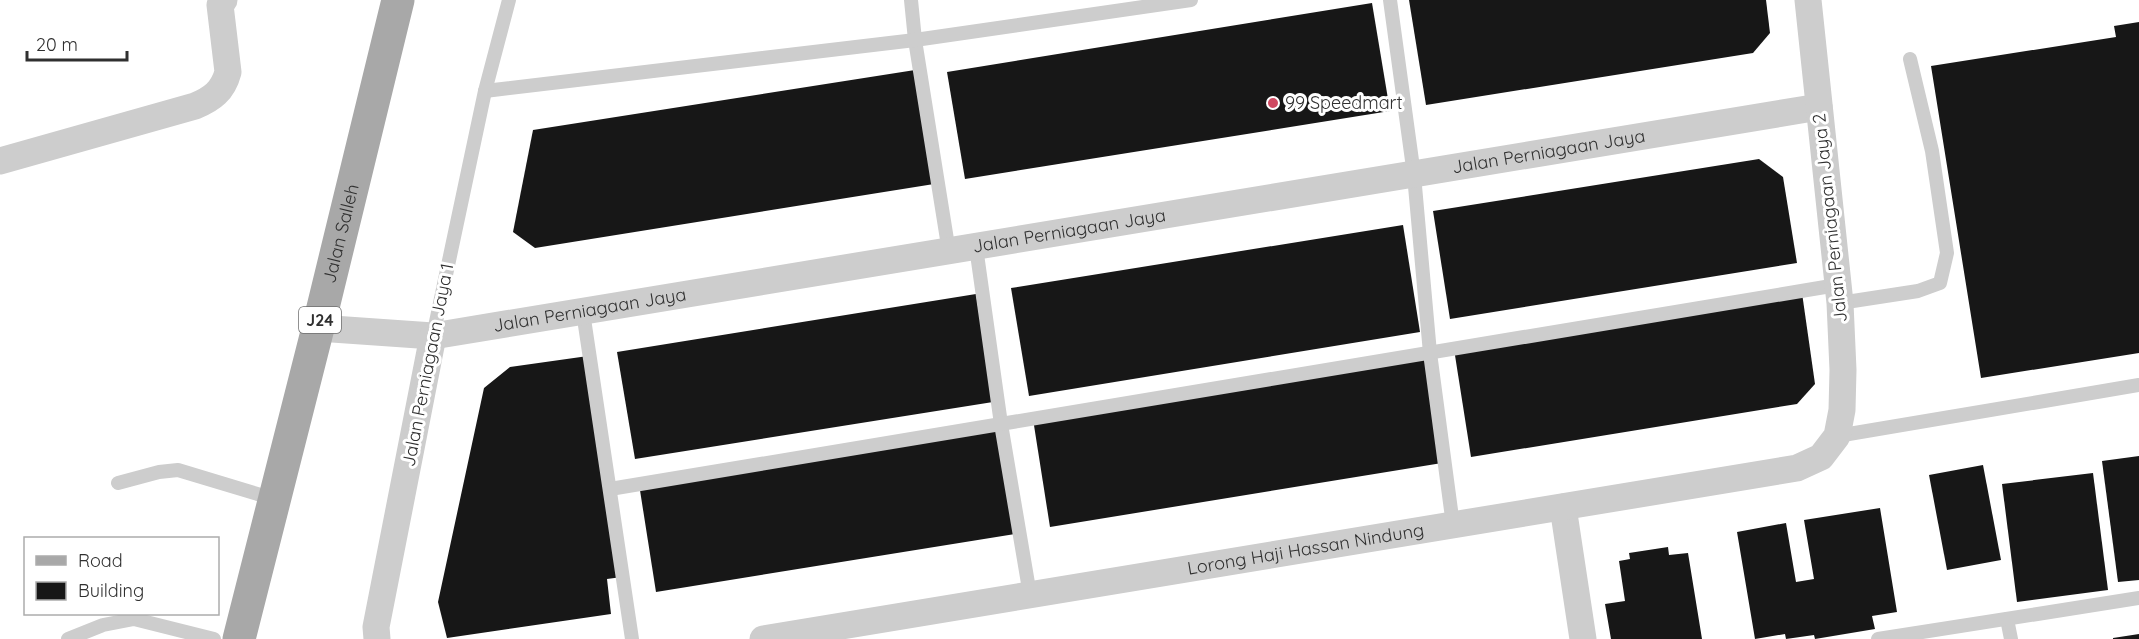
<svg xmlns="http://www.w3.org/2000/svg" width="2139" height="639" font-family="Quicksand,sans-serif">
  <rect width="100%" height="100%" fill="#fff"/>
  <g fill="#171717">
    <polygon points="1409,0 1766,0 1770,33 1753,53 1426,105"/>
    <polygon points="1372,3 1390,111 965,179 947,72"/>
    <polygon points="2139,22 2139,353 1981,378 1931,66 2116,37 2114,26"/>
    <polygon points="915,70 934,184 535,248 513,232 533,130"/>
    <polygon points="1759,159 1783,177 1797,263 1450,319 1433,211"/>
    <polygon points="1403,225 1420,332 1029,396 1011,288"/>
    <polygon points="1802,293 1815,384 1797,404 1471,457 1454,349"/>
    <polygon points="976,294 993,402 635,459 617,352"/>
    <polygon points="588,356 622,577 607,579 611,614 447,638 438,602 484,388 510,367"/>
    <polygon points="1425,356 1442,463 1050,527 1033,419"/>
    <polygon points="997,427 1015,534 656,592 639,484"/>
    <polygon points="2139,456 2139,580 2118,582 2102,461"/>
    <polygon points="1983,465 2001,560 1947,570 1929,475"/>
    <polygon points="2093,473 2108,590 2017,602 2002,484"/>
    <polygon points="1880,508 1897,612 1872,616 1875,629 1815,639 1814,635 1786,639 1785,634 1755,639 1737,532 1786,523 1796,582 1814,579 1804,520"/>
    <polygon points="1668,547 1669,555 1688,553 1702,639 1611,639 1605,604 1625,601 1619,561 1630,559 1629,553"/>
    <polygon points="2139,634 2139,639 2113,639 2113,638"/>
  </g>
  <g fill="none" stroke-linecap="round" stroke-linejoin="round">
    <g stroke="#cdcdcd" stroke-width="14">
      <polyline points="911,0 915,40 949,252"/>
      <polyline points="1390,0 1414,175 1430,353 1453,525"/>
      <polyline points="485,91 915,40 1191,0"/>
      <polyline points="976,247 1001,424 1030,595"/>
      <polyline points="1840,303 1918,291 1940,283 1947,253 1932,151 1910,59"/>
      <polyline points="583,312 632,639"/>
      <polyline points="433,336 485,91 509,0"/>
      <polyline points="1837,436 2139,385"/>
      <polyline points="118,483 159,472 178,470 274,499"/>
      <polyline points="610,489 1837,285"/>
      <polyline points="2007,619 2011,639"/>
      <polyline points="68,639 103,625 134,619 214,639"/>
      <polyline points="1878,639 2139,598"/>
    </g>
    <g stroke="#cdcdcd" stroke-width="27">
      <path d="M0 161 195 106C212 99 223 91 228 72L220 5 224 0"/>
      <path id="s1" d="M318 328 433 336 1819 107"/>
      <polyline points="1563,507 1583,639"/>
      <polyline points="377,639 376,627 433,336"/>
      <path id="s2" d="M763 639 1797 468 1821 457 1837 436 1842 410 1843 370 1840 303 1808 0"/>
    </g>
    <path stroke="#a8a8a8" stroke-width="33" id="s3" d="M239 639 318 328 398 0"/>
  </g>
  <circle fill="#cf4961" stroke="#fff" stroke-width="2" cx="1273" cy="103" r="6"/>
  <g text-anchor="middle" stroke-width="6" stroke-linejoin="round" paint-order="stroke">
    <rect fill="#fff" stroke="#6e6e6e" stroke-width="1.5" x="299" y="307" width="42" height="26" rx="4.5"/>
    <g font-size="16" font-weight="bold" fill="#303030">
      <text x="320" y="326">J24</text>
    </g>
    <g font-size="18" fill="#303030" stroke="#fff" text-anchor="start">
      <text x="1285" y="109">99 Speedmart</text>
    </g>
    <g font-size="18" fill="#303030" stroke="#fff">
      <text dy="6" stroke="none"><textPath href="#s1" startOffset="1246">Jalan Perniagaan Jaya</textPath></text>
      <text transform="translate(1830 218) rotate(-96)" y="6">Jalan Perniagaan Jaya 2</text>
      <text dy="6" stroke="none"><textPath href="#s3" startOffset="418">Jalan Salleh</textPath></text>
      <text dy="6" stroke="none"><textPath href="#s1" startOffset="760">Jalan Perniagaan Jaya</textPath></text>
      <text dy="6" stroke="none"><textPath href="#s1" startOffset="274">Jalan Perniagaan Jaya</textPath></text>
      <text transform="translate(428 365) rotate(-79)" y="6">Jalan Perniagaan Jaya 1</text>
      <text dy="6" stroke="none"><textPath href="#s2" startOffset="550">Lorong Haji Hassan Nindung</textPath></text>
    </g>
  </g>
  <rect x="24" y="537" width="195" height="78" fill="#ffffff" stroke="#acacac" stroke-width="1.5"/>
  <rect x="36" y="556" width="30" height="9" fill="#a8a8a8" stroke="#acacac" stroke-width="1.5"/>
  <text x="78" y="567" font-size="18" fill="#303030">Road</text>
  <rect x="36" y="582" width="30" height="18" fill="#171717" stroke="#acacac" stroke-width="1.5"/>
  <text x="78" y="597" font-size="18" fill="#303030">Building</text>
  <path d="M27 51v9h100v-9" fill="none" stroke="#303030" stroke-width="3"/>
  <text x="36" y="51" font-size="18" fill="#303030" stroke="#ffffff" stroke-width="4.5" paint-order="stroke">20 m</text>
</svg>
